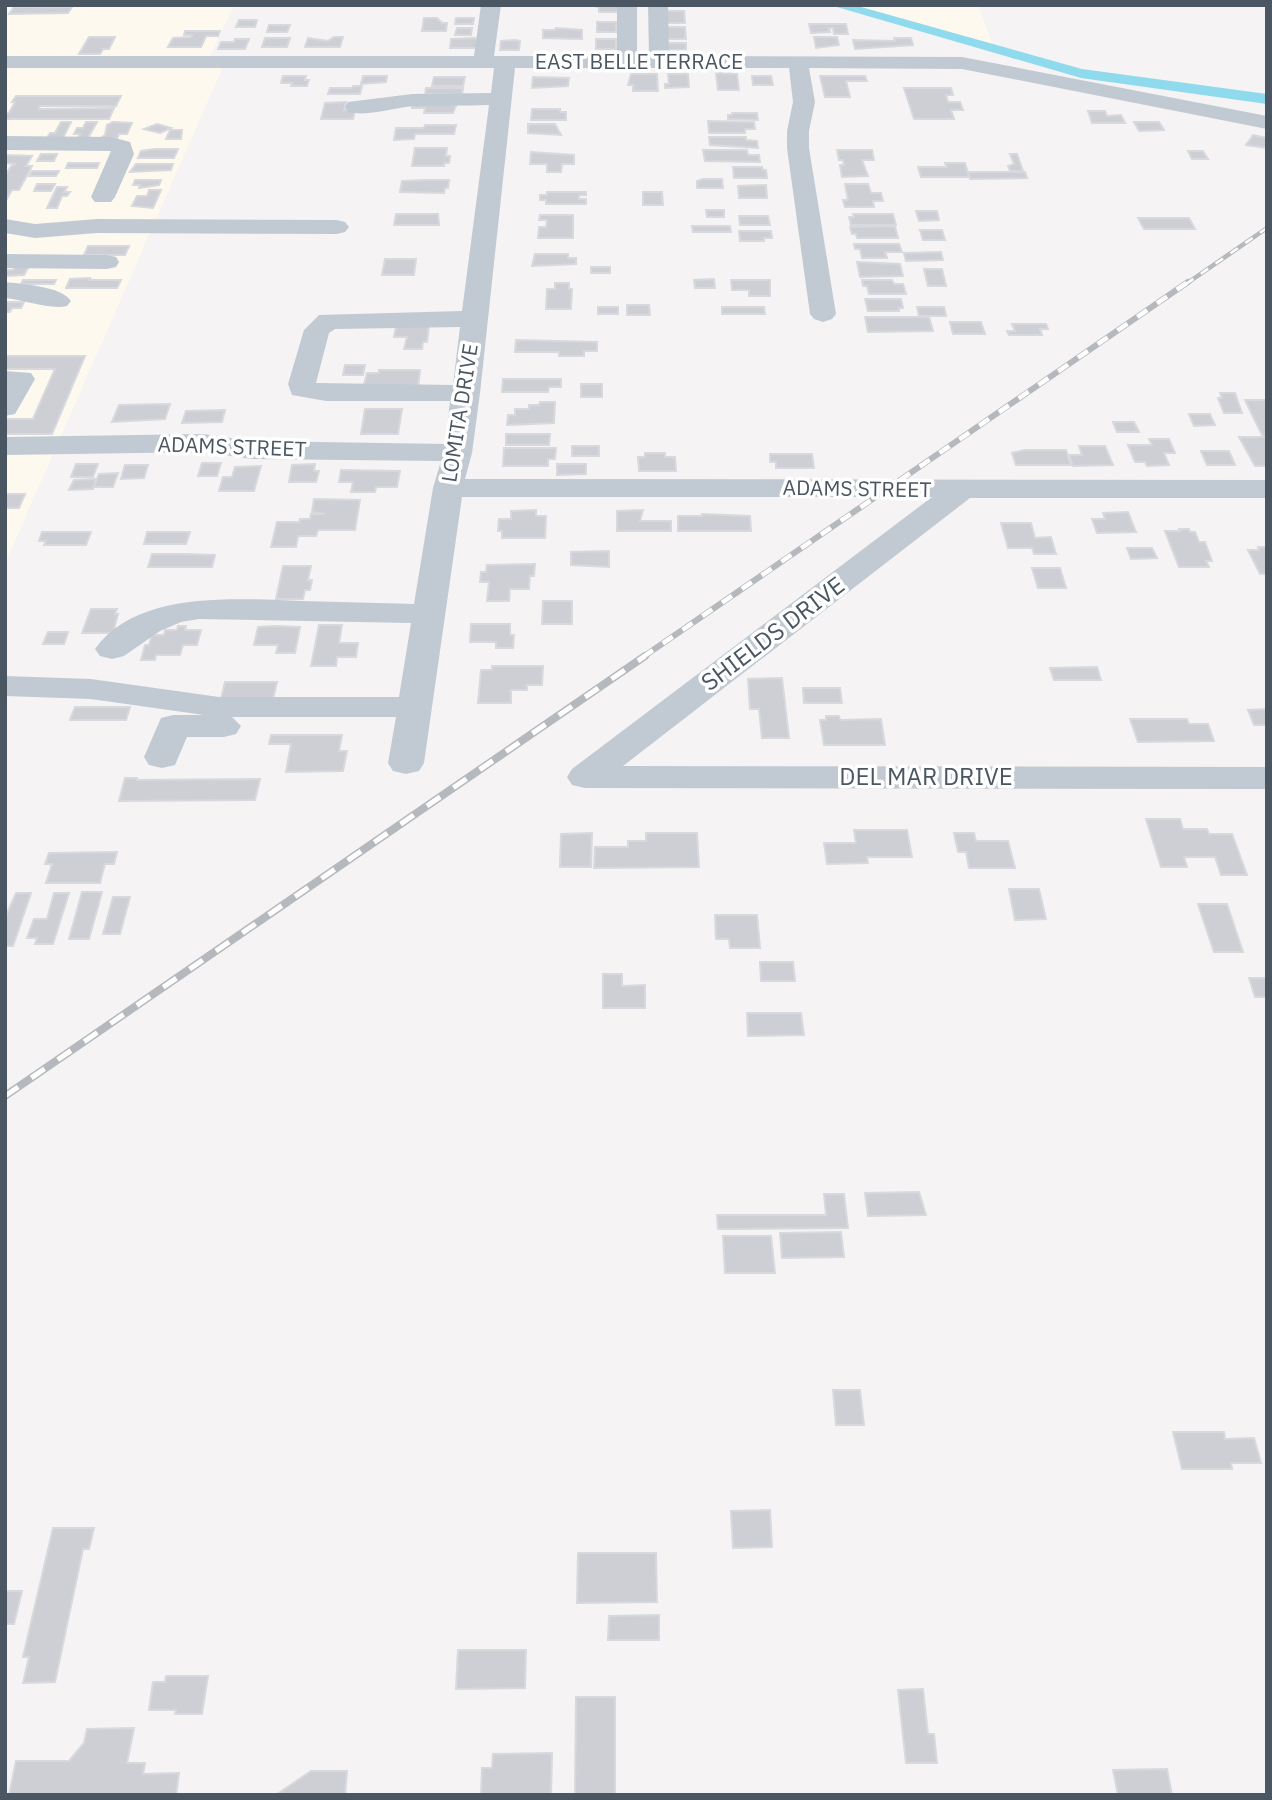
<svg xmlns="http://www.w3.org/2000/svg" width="1272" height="1800" font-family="'IBM Plex Sans',sans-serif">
  <rect width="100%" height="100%" fill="#f5f3f3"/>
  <g fill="#fdf9ef">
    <polygon points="5,5 234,5 211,55 222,69 5,564"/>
    <polygon points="851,5 978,5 994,48"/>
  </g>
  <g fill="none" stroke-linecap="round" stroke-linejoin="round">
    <polygon fill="#90daee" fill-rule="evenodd" points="830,5 854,5 1082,69 1267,94 1267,104 1081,78"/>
  </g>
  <g fill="#cdcfd5" stroke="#d7d9de" stroke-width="2">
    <polygon points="589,5 618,6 618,12 599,12 599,7"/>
    <polygon points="14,7 72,7 68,13 9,14"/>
    <polygon points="666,11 684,11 685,23 666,23"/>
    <polygon points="424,18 437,18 442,23 447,23 446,31 422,31"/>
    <polygon points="456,18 474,18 473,24 455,24"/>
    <polygon points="239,20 257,20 255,27 236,27"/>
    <rect x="597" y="22" width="19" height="10"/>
    <polygon points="809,24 846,24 848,34 834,34 833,28 829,28 830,32 811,33"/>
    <polygon points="269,25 290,25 287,32 267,32"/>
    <polygon points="663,27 685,27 686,39 664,39"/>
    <polygon points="457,28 472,28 471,35 455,35"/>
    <polygon points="556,28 582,30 582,39 543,38 543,30 555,30"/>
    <polygon points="185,31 220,31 218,36 206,36 201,47 168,47 173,38 191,37 192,35 184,35"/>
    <polygon points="89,37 115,37 109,49 103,49 100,54 79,54"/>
    <polygon points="334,37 343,37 340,47 305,47 308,38 328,41"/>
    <polygon points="814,37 837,37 839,45 816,48"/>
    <polygon points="265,38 290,38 287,47 262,47"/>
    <polygon points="474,38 481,40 479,48 450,48 451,39"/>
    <polygon points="894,38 911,38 913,45 855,49 853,40 895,41"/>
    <polygon points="235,39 249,39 245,49 218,49 221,42 234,42"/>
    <rect x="596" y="39" width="20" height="10"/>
    <polygon points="515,40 520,41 519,50 500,50 501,41"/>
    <rect x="667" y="43" width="19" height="7"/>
    <polygon points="716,73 737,74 739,90 718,90"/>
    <polygon points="631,74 657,74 658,91 633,91 633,85 628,85"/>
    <polygon points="668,74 688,74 689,87 665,88 665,84 669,84"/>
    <polygon points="283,76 306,76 305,80 309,80 307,86 291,86 292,83 281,83"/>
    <polygon points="363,76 387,76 386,82 361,84"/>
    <polygon points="752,76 771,76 773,85 753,85"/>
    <polygon points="820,76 865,76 867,81 846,81 850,97 825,97"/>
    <polygon points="434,77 465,77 463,86 432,86"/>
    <polygon points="533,77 569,78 568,86 532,88"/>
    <polygon points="353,86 362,86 360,94 328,94 330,88 352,88"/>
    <polygon points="426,88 463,88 462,94 425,94"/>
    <polygon points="904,88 951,88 953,95 946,95 948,102 960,102 963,110 951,110 954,119 914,119"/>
    <polygon points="16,96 121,96 116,106 40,106 39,109 114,108 109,119 5,119 5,114 9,113 15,102 12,102"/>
    <polygon points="413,101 458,101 453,113 424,113 425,108 412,108"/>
    <polygon points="346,102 344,110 355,110 353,119 321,119 325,103"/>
    <polygon points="532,109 560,109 560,112 566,112 566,120 531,120"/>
    <polygon points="1088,111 1105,111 1107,116 1121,115 1125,123 1092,123"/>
    <polygon points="732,113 757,113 758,120 728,119 728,115 732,115"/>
    <polygon points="708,121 754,122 755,129 745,129 745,133 709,133"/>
    <polygon points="61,122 71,122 63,138 47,138 50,133 55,133"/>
    <polygon points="86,122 97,122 88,138 77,139 80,134 74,134 77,128 83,128"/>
    <polygon points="113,122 132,123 127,134 119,134 117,139 101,138 105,135 107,125"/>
    <polygon points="1134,122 1159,122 1164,130 1139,131"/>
    <polygon points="157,124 171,128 160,133 144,129"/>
    <polygon points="528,124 555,124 561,135 528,133"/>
    <polygon points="425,125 456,125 454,134 415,134 414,139 394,140 396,128 424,128"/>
    <polygon points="170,130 182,130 181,139 166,139"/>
    <polygon points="1253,135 1267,138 1267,148 1246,145"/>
    <polygon points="709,137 746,137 746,140 757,141 758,148 710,145"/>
    <polygon points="415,148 447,148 446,156 450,156 449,163 444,163 444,166 412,166"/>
    <polygon points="155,149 178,149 174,158 138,158 141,151"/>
    <polygon points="703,150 747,150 748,155 759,155 760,162 705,161"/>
    <polygon points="837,150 872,150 874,160 862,160 868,176 842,177 840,165 844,165 843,160 839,160"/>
    <polygon points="1188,151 1203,151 1208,159 1192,159"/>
    <polygon points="531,152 574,155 574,164 562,164 561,172 547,172 547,164 530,164"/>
    <polygon points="41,154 57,154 54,161 37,161"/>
    <polygon points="1010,154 1017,154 1023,171 1010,171 1008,166 1014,164"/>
    <polygon points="5,155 32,156 26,166 32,166 19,190 12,190 5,202 5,176 11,166 16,164 5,163"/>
    <polygon points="68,163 99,163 97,168 66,168"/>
    <polygon points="945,163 965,163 969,177 921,177 918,167 947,167"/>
    <polygon points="136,164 173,164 171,170 130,172"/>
    <polygon points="733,167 762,167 763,170 766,170 767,178 734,178"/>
    <polygon points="32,171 59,171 56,176 29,176"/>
    <polygon points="968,172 1025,172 1027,178 970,179"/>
    <polygon points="703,179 722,179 723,188 697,188 697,181"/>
    <polygon points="135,180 161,180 159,185 139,188 140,185 133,185"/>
    <polygon points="426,180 449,180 448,188 445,188 444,193 400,192 402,181"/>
    <polygon points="37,184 55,184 51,191 34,191"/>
    <polygon points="845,184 868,184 871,193 881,193 883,201 873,201 874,207 845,207 843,200 848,200"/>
    <polygon points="766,185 767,198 739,198 738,186"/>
    <polygon points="57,187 67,187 64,192 70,192 67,196 62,196 57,208 47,208"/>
    <polygon points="149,190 161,190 153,208 132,206 137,196 147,196"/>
    <polygon points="547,192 586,192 586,195 579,195 579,199 586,199 586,204 546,204 546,200 540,200 540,195 547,195"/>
    <polygon points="643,192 662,192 663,205 643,205"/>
    <polygon points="706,210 724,210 724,217 707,217"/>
    <polygon points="916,211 937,211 939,220 919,221"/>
    <polygon points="396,214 438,214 439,225 394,225"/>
    <polygon points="853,214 893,214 896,225 851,225 849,217 854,217"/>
    <polygon points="540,215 573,215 573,238 538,238 539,227 546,227 547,220 539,220"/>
    <polygon points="739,216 768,216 770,225 740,225"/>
    <polygon points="1138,218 1189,218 1195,229 1144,229"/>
    <polygon points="692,226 730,226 731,232 693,232"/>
    <polygon points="895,226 898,238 857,238 856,234 852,234 850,227"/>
    <polygon points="920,230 942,230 945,240 923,240"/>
    <polygon points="739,231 771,231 772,238 764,238 764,241 740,241"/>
    <polygon points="854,244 899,244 902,252 885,252 887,258 862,258 860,249 855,249"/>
    <polygon points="88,246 129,246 125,255 84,255"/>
    <polygon points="941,252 943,260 906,261 904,253"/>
    <polygon points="535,254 568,254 568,258 576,258 576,264 532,266"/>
    <polygon points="385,259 416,259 414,275 382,275"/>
    <polygon points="857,262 900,264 903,276 860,277"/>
    <polygon points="15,266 29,266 24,275 5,276 6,270 13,270"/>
    <rect x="591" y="267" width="19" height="6"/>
    <polygon points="924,269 942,269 946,286 928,286"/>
    <polygon points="90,278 89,280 121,280 117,288 66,288 70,279"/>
    <polygon points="714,279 715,288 695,288 694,280"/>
    <polygon points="23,280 56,280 54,284 21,284"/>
    <polygon points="731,280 770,280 770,296 749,296 749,290 732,290"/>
    <polygon points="862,280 892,280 894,284 903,284 906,294 869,294 867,286 863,286"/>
    <polygon points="555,283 569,283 569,289 572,289 571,309 546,309 547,289 555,289"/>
    <polygon points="865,299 901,299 903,308 899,308 899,311 868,311"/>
    <polygon points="5,302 24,302 21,308 12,308 10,312 5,312"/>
    <polygon points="627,305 649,305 650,315 627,315"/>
    <rect x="598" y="307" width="20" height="7"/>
    <polygon points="722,307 764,307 765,314 722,314"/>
    <polygon points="917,307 944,307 946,316 919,316"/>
    <polygon points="865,317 929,317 933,331 868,332"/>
    <polygon points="950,322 981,322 985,334 953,334"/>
    <polygon points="1012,324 1046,324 1048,329 1040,329 1042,335 1009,335 1007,331 1015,331"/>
    <polygon points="396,326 429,326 427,342 423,342 422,349 404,349 407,337 394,337"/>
    <polygon points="516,340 597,342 597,351 584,351 584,356 559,356 559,352 515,352"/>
    <polygon points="5,356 85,356 52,434 5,434 5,419 33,419 55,369 5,369"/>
    <polygon points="345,365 365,365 363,375 343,375"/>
    <polygon points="379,370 420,370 418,388 363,388 367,373 379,373"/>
    <polygon points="503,379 561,379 561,387 549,387 548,392 502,392"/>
    <rect x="581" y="384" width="21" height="13"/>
    <polygon points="1220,393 1235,393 1242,413 1224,413 1218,398 1222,398"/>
    <polygon points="1245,400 1267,400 1267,437 1263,437"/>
    <polygon points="540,402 555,402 554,423 507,425 508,415 515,415 515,409 529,409 529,405 539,405"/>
    <polygon points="170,404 165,419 112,422 119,405"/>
    <polygon points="365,409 402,409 398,434 361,434"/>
    <polygon points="225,410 222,422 182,423 186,411"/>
    <polygon points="1189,414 1210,414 1215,425 1194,426"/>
    <polygon points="1113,422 1134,422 1139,432 1117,432"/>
    <polygon points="506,434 550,434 549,445 506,445"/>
    <polygon points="1239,437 1267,437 1267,466 1255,466"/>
    <polygon points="1149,439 1169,439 1175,453 1164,453 1169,465 1147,466 1145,462 1135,462 1128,445 1152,445"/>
    <rect x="572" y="446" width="27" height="10"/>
    <polygon points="1079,446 1105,446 1113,465 1073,466 1069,455 1082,455"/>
    <polygon points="504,448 556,448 555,459 548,459 548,466 503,466"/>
    <polygon points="1025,450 1066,450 1071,465 1016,465 1012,453"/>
    <polygon points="1201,451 1229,451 1235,465 1207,465"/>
    <polygon points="645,453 665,453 665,457 675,457 676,471 639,471 638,457 645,457"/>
    <polygon points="770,454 812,454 814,468 776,468 776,462 770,462"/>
    <polygon points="202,463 221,463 217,476 198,476"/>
    <polygon points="76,464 98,464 93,477 71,477"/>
    <polygon points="315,464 314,471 319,471 316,482 289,482 292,465"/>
    <polygon points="557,464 586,464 586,474 557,475"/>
    <polygon points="125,465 148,465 144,478 121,479"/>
    <polygon points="261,466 254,491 219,491 223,477 232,477 235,467"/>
    <polygon points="341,470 400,471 397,487 376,487 375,492 351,492 353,482 339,482"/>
    <polygon points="118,473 113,487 94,487 99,474"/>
    <polygon points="96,479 93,489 69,490 74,480"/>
    <polygon points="5,494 25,494 19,508 5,508"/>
    <polygon points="314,499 360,500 355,530 318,530 316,536 298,536 296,547 271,547 277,522 299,522 300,519 310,519 311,514 325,514 312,512"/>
    <polygon points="536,510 536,516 546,516 545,538 502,538 502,531 498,531 499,519 511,519 511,511"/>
    <polygon points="643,510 640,521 671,521 671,531 617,531 617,511"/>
    <polygon points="1128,512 1136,532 1097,533 1092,519 1105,519 1103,513"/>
    <polygon points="702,514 750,516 751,531 678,531 678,516 702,516"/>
    <polygon points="1001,523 1031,523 1035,538 1051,537 1056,554 1034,554 1032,548 1008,548"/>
    <polygon points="1179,529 1189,529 1190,532 1195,532 1199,542 1205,542 1212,561 1206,561 1209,567 1179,567 1165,531 1180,531"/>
    <polygon points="42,532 91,532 86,545 44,545 46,541 39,541"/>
    <polygon points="147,532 190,532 186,544 144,544"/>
    <polygon points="1258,547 1267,547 1267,574 1260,574 1248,550 1259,550"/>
    <polygon points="1127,548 1152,548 1157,558 1131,559"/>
    <polygon points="609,551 609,567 571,565 571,552"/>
    <polygon points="152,554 184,554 215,555 212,567 148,567"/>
    <polygon points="535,564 534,576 530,576 529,589 510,589 509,601 487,601 489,582 480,582 481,572 486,572 487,565"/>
    <polygon points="283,566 311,566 308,580 312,580 310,590 305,590 303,599 276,599"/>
    <polygon points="1032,568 1060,568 1066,588 1038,588"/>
    <polygon points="543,601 572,601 572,624 542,624"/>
    <polygon points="91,609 117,609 115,614 118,614 113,633 82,633"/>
    <polygon points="471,624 510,624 510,635 514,635 513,648 496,648 496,642 470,642"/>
    <polygon points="319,625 342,625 339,643 358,643 356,657 337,657 336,666 311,666"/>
    <polygon points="178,626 186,626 185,630 201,630 197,645 183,645 180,655 156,655 155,660 141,660 145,645 149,645 152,635 164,635 165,630 177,630"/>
    <polygon points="275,626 300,627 295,653 276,653 278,645 254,645 258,627"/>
    <polygon points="48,632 68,632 64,644 43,644"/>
    <polygon points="492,666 543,666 542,685 527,685 527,690 511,690 511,703 478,703 481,670 492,670"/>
    <polygon points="1097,667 1101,680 1054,680 1050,668"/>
    <polygon points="782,678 789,738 762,738 759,709 750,709 748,679"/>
    <polygon points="225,682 277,682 273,699 221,699"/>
    <polygon points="803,688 840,688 842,703 804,703"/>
    <polygon points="75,707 130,707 126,720 70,720"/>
    <polygon points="1267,709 1267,725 1254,725 1248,710"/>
    <polygon points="826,716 839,716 840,720 881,719 885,745 824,745 820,720 826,720"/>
    <polygon points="1130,719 1187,719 1189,724 1208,724 1214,741 1138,742"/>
    <polygon points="271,735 342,735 339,751 347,751 343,771 286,772 291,744 269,744"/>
    <polygon points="125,778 137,778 137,780 260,779 255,800 119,801"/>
    <polygon points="1146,819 1180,819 1183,829 1207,829 1209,834 1232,834 1247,875 1221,875 1215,857 1184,857 1187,867 1161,867"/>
    <polygon points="854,830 907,830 912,857 867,857 868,863 827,864 824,843 856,843"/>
    <polygon points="592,833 591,867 560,867 561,834"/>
    <polygon points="646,833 697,833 699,867 594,868 595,847 628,847 628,841 646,841"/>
    <polygon points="954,833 974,833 976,841 1008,841 1015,868 969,868 966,852 958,852"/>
    <polygon points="117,852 114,864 105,864 100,883 46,883 52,864 45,864 49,853"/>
    <polygon points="1009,889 1039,889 1046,919 1015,920"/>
    <polygon points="82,892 102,892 89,939 69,939"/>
    <polygon points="16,893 31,893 13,946 5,946 5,918"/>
    <polygon points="54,893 69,893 53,944 35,944 37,938 27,938 34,919 47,919"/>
    <polygon points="113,897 130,897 120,934 103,934"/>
    <polygon points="1198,904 1227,904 1243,952 1214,952"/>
    <polygon points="715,915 757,915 760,948 730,948 729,939 716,939"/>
    <polygon points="760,962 793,962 795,981 761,981"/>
    <polygon points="603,974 622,974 622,986 645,985 645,1008 603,1008"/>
    <polygon points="1249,978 1267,978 1267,997 1255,997"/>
    <polygon points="747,1013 801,1013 804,1035 748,1036"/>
    <polygon points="919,1192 926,1215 868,1216 865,1193"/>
    <polygon points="824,1194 844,1194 848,1228 718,1229 717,1215 826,1215"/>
    <polygon points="841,1232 844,1257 782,1258 780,1233"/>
    <polygon points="723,1236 771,1236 775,1273 725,1273"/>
    <polygon points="833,1390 860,1390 864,1425 836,1425"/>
    <polygon points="1173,1432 1224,1432 1225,1439 1254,1438 1261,1463 1231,1463 1232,1469 1182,1469"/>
    <polygon points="770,1510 772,1547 733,1548 731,1511"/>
    <polygon points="53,1528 94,1528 89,1549 83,1549 55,1682 23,1683 29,1657 23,1657"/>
    <polygon points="578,1553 656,1553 657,1602 577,1603"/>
    <polygon points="5,1591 22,1591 14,1624 5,1624"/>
    <polygon points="659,1615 659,1640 608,1640 609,1616"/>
    <polygon points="458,1650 526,1650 525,1688 456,1689"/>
    <polygon points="166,1676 208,1676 202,1714 175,1714 176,1710 149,1710 153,1682 165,1682"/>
    <polygon points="923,1689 928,1734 934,1734 937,1763 906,1763 898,1690"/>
    <polygon points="576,1697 615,1697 615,1794 575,1795"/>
    <polygon points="134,1728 127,1763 145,1763 143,1774 179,1773 176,1795 9,1795 16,1761 69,1761 84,1743 87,1729"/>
    <polygon points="552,1753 551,1795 481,1795 482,1768 492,1768 493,1754"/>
    <polygon points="1167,1769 1172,1795 1118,1795 1113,1770"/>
    <polygon points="311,1771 347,1771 345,1795 276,1795"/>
  </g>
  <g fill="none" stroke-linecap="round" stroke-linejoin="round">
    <g fill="#c1cad2" fill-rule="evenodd">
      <path d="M481 5H501L494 56H617V5H637V56H649L648 5H668L669 56 962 57 1267 116V129L962 69 809 68 815 102 809 131V148L836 314 832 319 823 322 814 319 810 314 787 148V131L793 102 789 68H515L480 393 472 453 465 479 1267 480V498H970L623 766 1267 767V789L585 788 572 785 567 777 572 769 932 497H462L424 763 419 771 406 774 393 771 388 763 396 717H232L241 726 236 734 224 737H187L175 765 162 768 149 765 144 757 161 718 173 715H204L91 699 5 696V676L91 679 219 697H399L411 623 199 619 181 622 160 631 124 656 112 659 100 656 95 649C137 589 239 599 302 601 339 602 377 603 414 604L433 488 441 461 252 459 203 452 5 455V437L203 434 252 441 445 444 450 401H326L292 395 288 384 304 330 319 315 462 311 489 105C465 106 440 105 416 106 393 107 371 117 348 112L345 107 348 102 412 94 491 93 494 68H5V56H474ZM460 327 453 385 316 383 329 333 335 329Z"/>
      <polygon points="5,136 111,137 130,142 134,154 115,197 111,202 95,202 91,197 111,151 5,150"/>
      <polygon points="5,219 35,224 97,219 337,220 345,222 349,227 345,232 337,234 97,233 35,238 5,233"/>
      <polygon points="5,254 107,255 116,257 119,262 116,267 107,269 5,268"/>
      <path d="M5 282C22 284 61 286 71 301L67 306C52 310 23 300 5 298Z"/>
      <polygon points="5,371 31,373 35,379 15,414 5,416"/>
    </g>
    <g stroke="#b5b8bd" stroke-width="4.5">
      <polyline id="rail-far2" points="1186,284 1267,228"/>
    </g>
    <g stroke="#b5b8bd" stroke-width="6">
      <polyline id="rail-far1" points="643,657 1188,282"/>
    </g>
    <g stroke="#b5b8bd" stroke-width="8">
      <polyline id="rail" points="5,1096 645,656"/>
    </g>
    <use href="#rail-far2" stroke="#fff" stroke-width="2.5" stroke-dasharray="9" stroke-linecap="butt"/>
    <use href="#rail-far1" stroke="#fff" stroke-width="4.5" stroke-dasharray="12" stroke-linecap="butt"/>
    <use href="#rail" stroke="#fff" stroke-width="5" stroke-dasharray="16" stroke-linecap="butt"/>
  </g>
  <g text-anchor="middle" stroke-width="7" stroke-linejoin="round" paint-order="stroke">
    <g font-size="21" fill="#4a5661" stroke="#fff">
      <text x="639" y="69">EAST BELLE TERRACE</text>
      <text transform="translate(460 413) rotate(-81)" y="7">LOMITA DRIVE</text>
      <text transform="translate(232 447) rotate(2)" y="7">ADAMS STREET</text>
      <text transform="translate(857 489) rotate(1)" y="7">ADAMS STREET</text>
    </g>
    <g font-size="24" fill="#4a5661" stroke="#fff">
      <text transform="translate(773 634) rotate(-37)" y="8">SHIELDS DRIVE</text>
      <text x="926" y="785">DEL MAR DRIVE</text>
    </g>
  </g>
  <rect width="1272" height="1800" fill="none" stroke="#4a5661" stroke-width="14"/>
</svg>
